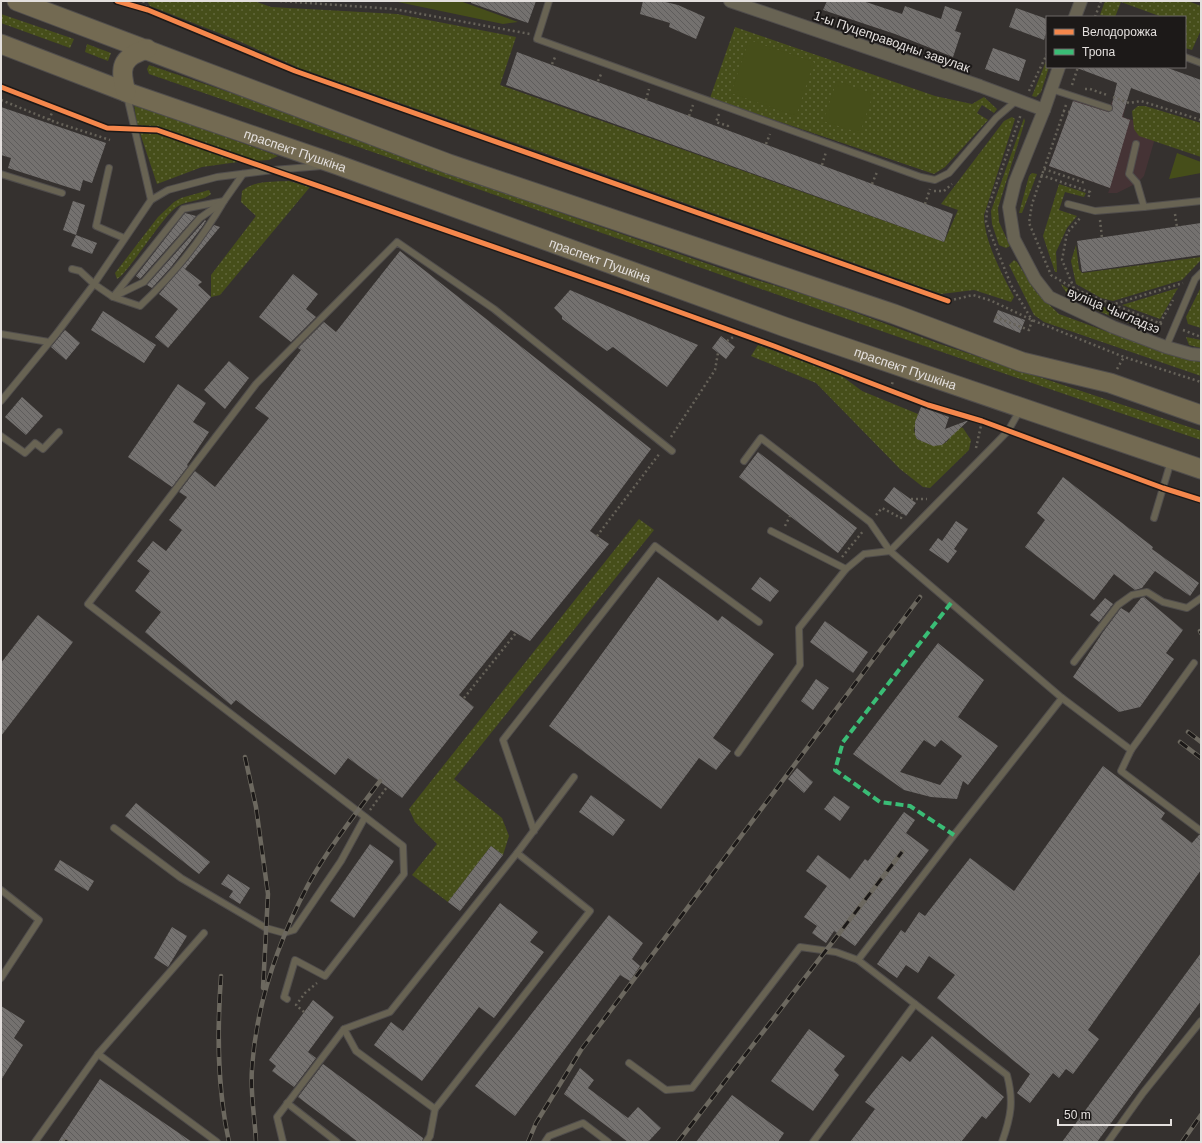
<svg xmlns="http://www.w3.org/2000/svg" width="1202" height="1143" font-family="Arial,sans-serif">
  <defs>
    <pattern id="grass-dots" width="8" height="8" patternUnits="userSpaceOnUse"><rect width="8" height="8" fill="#464e1a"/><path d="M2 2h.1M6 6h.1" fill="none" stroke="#61673b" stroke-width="1.8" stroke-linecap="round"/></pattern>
    <pattern id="building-back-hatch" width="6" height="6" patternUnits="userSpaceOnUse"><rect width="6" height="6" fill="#74716f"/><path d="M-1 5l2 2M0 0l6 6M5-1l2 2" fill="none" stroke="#5e5c5b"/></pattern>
  </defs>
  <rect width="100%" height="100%" fill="#35312f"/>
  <polygon fill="#453335" points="1074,99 1109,112 1112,101 1126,105 1123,117 1158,128 1144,176 1137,183 1117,193 1108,193 1110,188 1049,166"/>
  <g fill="url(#grass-dots)">
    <path d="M147 1H254L271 7 397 14 516 37 500 85 944 242 958 210 941 204 1004 121 1012 117 1015 119 984 215C984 241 1002 274 1014 297L1011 302 974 290 941 294 544 153 299 68 234 39 150 6Z"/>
    <polygon points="1105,1 1188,1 1201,6 1201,30 1192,50 1185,48 1185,17 1162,17 1121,2 1115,17 1100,15"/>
    <polygon points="1,14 74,39 70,48 1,23"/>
    <polygon points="735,27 935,96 972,104 984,97 997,109 994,113 982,105 977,113 988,120 945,167 934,174 710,98"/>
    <polygon points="87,44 111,53 108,61 85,52"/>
    <polygon points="1047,59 1047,67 1049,67 1041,92 1036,97 1032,96"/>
    <path d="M149 65 255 101 567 215 737 274 819 299 940 344 1201 431V440C849 323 500 195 149 74L147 69Z"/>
    <polygon points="134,104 278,156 269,160 253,161 157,127 137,125"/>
    <polygon points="1138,106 1145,106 1201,123 1201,157 1139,136 1134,129 1132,111"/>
    <polygon points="1024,118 1025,121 998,208 999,222 1010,246 1006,248 999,245 992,224 991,211"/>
    <polygon points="140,133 158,134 238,162 202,167 157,184"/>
    <polygon points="1032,173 1037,174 1022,213 1019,213 1029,176"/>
    <path d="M289 181 310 187 220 295 211 297V275L256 216 241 202 242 191C255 180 273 182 289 181Z"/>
    <polygon points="1059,184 1086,193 1084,197 1065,192 1059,210 1077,216 1067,228 1056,252 1057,272 1055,272 1043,236"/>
    <path d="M209 190 211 194C200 203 183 199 172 211 159 223 127 274 117 279L115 273 158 217 174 202 181 198Z"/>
    <polygon points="1076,245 1079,269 1082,273 1201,257 1201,260 1182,280 1113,301 1101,298 1076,284 1071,261"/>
    <polygon points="1014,260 1017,262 1036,292 1059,314 1165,353 1201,360 1201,376 1044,322 1034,315 1009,265"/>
    <path d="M1061 284 1084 299 1157 328C1145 333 1085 306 1073 298 1067 294 1064 290 1061 284Z"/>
    <polygon points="1201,287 1201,328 1188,324 1186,317"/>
    <polygon points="1178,288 1160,319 1122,305"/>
    <polygon points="1186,337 1201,340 1201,348 1189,345"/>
    <path d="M758 345 839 374 862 391 918 414 914 430 917 439C937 448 948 450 955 425L963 428 971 440 969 450 930 488 923 487 900 469 816 383 751 356Z"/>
    <polygon points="639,519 654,530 454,779 502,818 509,836 503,855 491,846 448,902 412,875 437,844 415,822 409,809"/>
  </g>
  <g fill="#464e1a">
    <polygon points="379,1 460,1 518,22 503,24 398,2"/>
    <polygon points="749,40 814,62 796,116 731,93"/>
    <polygon points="837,81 873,94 860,133 823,121"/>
    <polygon points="1177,153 1201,162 1201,173 1169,179"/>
  </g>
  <g fill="url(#building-back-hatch)" fill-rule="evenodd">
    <polygon points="471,1 536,1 528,23 471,3"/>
    <polygon points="643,1 661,1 678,5 705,17 696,39 669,27 670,23 640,14"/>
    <polygon points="827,1 863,1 902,14 905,6 941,19 945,6 962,12 955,31 961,33 953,57 895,34 823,10"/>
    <polygon points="1016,8 1047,19 1047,30 1044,40 1009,27"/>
    <polygon points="993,48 1026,60 1019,81 985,69"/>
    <polygon points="517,52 953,214 944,242 506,85"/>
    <polygon points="1077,67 1165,67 1201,80 1201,114 1131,88 1122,117 1130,120 1110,188 1049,166 1073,101 1108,112 1113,109 1112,104 1117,83 1077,68"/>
    <polygon points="1,107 106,143 92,183 83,180 80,191 8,168 11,158 1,155"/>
    <polygon points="73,201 85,205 76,235 63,230"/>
    <polygon points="185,213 196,216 140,279 136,276"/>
    <polygon points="205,220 206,221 202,227 171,267 152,288 147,285"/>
    <polygon points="1201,223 1201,255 1082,272 1077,241"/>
    <polygon points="214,225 220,227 185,269 202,282 198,285 211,297 168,348 155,337 178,309 159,294 189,259"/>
    <polygon points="76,235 97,243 92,254 71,246"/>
    <polygon points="400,251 651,449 590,531 609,544 530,641 511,630 459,695 474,707 402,798 348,758 335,775 236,700 231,705 145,632 161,612 135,591 150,571 137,561 153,541 166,551 182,530 169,520 187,497 179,492 195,471 215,487 269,418 255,408 301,350 298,348 324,322 336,332"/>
    <polygon points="293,274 318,294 306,309 316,317 291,342 259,317"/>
    <polygon points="570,290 698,345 667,387 613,347 607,351 562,319 562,316 554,308"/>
    <polygon points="998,310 1025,320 1020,333 993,322"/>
    <polygon points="103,311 156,345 144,363 91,330"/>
    <polygon points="65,330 80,343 66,360 51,347"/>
    <polygon points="721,336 735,347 726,359 712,348"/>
    <polygon points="229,361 249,378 225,409 204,390"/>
    <polygon points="178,384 206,403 193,422 209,432 187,465 188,466 172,487 128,457"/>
    <polygon points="22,397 43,416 26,435 5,417"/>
    <polygon points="921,407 949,417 945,429 969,420 942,445 933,446 917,439 915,435 915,422"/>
    <polygon points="758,452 857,528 838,553 739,477"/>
    <polygon points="1063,477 1153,547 1152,549 1199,583 1190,596 1155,571 1142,588 1135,590 1114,574 1094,600 1025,547 1045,520 1037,513"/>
    <polygon points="894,487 916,503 906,516 884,500"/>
    <polygon points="956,521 968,529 954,549 957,551 948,563 929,550 938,538 942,541"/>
    <polygon points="658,577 718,621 722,616 774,654 713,738 731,751 716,770 699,758 661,809 549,726"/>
    <polygon points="760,577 779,591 770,602 751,589"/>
    <polygon points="1144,597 1183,630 1166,653 1174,659 1140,707 1119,712 1073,677 1103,632 1121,608 1129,613 1141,598"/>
    <polygon points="1105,598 1113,604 1099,622 1090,615"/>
    <polygon points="38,615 73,642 1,736 1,663"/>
    <polygon points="825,621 868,652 853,673 810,642"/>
    <path d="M938 643 984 680 958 717 998 746 968 785 963 781 957 799 931 797 904 790 853 754ZM924 740 935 747 941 740 962 756 940 785 900 772Z"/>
    <polygon points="816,679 829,688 813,710 801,701"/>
    <polygon points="1103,766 1165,813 1161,819 1192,843 1199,835 1201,835 1201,870 1088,1030 1099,1039 1073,1074 1066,1069 1059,1078 1053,1073 1030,1103 1017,1093 1030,1074 937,998 955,975 929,956 918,973 906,965 897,978 877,964 901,930 905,933 919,912 925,916 970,858 1014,891"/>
    <polygon points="797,768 813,782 804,793 788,779"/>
    <polygon points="591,795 625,820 613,836 579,812"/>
    <polygon points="834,796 850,807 840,821 824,809"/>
    <polygon points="136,803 210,862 199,874 125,816"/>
    <polygon points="904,812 915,820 906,833 929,850 855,946 834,931 826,943 812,933 817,926 804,917 827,886 806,871 818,855 850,879 865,859 868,861"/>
    <polygon points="370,844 394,861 354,918 330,901"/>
    <polygon points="491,846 503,855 460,911 448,902"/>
    <polygon points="60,860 94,881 88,891 54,870"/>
    <polygon points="228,874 250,888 240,904 229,897 233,891 221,884"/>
    <polygon points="500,903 538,932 530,942 544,952 494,1018 479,1007 422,1081 374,1045 391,1022 403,1031"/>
    <polygon points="609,915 643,943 632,959 640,966 630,981 620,975 515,1116 475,1086"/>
    <polygon points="172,927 187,936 168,967 154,958"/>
    <polygon points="1201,953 1201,1001 1097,1142 1062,1142"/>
    <polygon points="313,1000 334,1017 308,1052 316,1058 294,1087 272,1071 276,1066 269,1060"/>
    <polygon points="1,1006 25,1021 14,1038 23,1045 1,1080"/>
    <polygon points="809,1029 845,1056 834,1070 839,1075 813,1111 771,1081"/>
    <polygon points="932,1036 1004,1097 986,1119 982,1116 961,1142 850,1142 875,1109 865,1102 902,1056 910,1062"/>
    <polygon points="323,1064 423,1138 422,1142 358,1142 298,1097"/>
    <polygon points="580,1068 594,1080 588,1088 628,1118 638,1107 661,1128 648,1142 628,1142 564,1094"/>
    <polygon points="100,1079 192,1142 58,1142"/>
    <polygon points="732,1095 784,1133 778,1142 696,1142"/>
  </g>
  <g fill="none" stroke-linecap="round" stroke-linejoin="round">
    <g stroke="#504d4c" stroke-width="8">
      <g id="lane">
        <polyline points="549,1 537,39 921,177 935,180 949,173 996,118 1017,100"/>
        <polyline points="1185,57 1201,63"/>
        <polyline points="1051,89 1109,108"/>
        <polyline points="127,96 151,200"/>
        <polyline points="1136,144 1129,174 1137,183 1144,207 1201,201"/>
        <polyline points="109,168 96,226 124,238"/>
        <polyline points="1,174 62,193"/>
        <path d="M224 201C202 239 172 276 140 306L113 297 183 209Z"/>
        <polyline points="1068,204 1095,211 1144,207"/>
        <polyline points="72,269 80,271 94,284 113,297 144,282 200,218 224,201 243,174"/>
        <polyline points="1,334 49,342"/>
        <polyline points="1166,347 1195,279 1201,273"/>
        <polyline points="1,401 57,333 94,284 151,200 168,190 217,177 273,170 322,166"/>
        <polyline points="1020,410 1008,431 890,551 1062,698 1131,750"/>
        <polyline points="1,436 25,453 35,443 43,449 59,432"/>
        <polyline points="1154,518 1171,461"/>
        <polyline points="771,531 846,569"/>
        <polyline points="1074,662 1118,605 1132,595 1147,592 1163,602 1187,608 1201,598"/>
        <polyline points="1194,663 1131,750 1121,771 1201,831"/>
        <polyline points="738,753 800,665 799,628 846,569 864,554 890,551 870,522 761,438 744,461"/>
        <polyline points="114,828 181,878 266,928 284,933 294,930 341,861 365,817"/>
        <polyline points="534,831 503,740 655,546 759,622"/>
        <polyline points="1,890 39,920 1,978"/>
        <polyline points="287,999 284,997 295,960 325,976 404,874 403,846 88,604 256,384 397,242 494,309 672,451"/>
        <polyline points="344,1029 356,1051 435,1109 590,911 517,853"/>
        <polyline points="98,1054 217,1142"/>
        <polyline points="629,1063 666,1090 692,1088 800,947 836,952 858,960"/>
        <polyline points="287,1103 337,1142"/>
        <polyline points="35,1142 98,1054 204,933"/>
        <polyline points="283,1142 277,1117 344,1029 390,1012 517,853 574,777"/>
        <polyline points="426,1142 430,1136 435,1109"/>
        <polyline points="545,1142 549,1136 583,1123 608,1142"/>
        <polyline points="813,1142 915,1004"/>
        <path d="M1002 1142C1011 1117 1014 1101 1007 1075L858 960 954 835 1062 698"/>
        <polyline points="1108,1142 1143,1093 1201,1021"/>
      </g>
    </g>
    <g stroke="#504d4c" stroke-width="14">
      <g id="street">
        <polyline points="730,1 980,86 1044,110"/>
        <polyline points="1075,17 1081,1"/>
        <polyline points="1059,67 1044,110 1015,182 1009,207 1014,239 1035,279 1049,297 1113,327 1166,347 1191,354 1201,355"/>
      </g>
    </g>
    <g stroke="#504d4c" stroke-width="21">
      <g id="primary">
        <polyline points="17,1 449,164 894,314 1022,362 1110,383 1201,415"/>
        <path id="s1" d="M1 44 126 92 338 165 785 327 1201 469"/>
        <path d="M126 92C119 68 121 57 147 49"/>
      </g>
    </g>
    <g stroke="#666259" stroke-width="2.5" stroke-dasharray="2 3" stroke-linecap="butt">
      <polyline points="117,1 148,10 295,71 948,301 973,295 992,301 1032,320 1124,357 1201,382"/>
      <polyline points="143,1 148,10"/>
      <polyline points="280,1 394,9 530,34"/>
      <polyline points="1095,17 1101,1"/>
      <polyline points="552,64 556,55"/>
      <polyline points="598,81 602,72"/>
      <polyline points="1072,85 1078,67"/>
      <polyline points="1,87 107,128 125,129"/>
      <polyline points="1085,89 1090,89 1107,95"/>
      <polyline points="1029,91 1047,54"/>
      <polyline points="1113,97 1129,103 1141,101 1201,120"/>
      <polyline points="1,100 55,122 110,140"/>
      <polyline points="646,100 649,89"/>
      <polyline points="1066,105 1032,204 1029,223 1051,275 1075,289 1164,325"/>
      <polyline points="1063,111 1069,112"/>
      <polyline points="719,114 716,122 728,126 727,130"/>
      <polyline points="689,116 693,105"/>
      <polyline points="49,120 54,108"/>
      <polyline points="144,129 157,130 249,162"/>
      <polyline points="766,144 770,134"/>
      <polyline points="822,165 826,152"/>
      <polyline points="1044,169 1085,183"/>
      <polyline points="1041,175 1090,192 1088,199"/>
      <polyline points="299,179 774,346 928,405 997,427"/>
      <polyline points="872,184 877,172"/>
      <polyline points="934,191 944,191 952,184"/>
      <polyline points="925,204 930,189"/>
      <polyline points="1175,214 1177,227"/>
      <polyline points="1100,220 1102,238"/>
      <polyline points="1074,288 1062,260 1067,233 1081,217"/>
      <polyline points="1111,305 1183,283"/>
      <polyline points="995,317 1029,330 1032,320 1011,285 986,222 987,211 1021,114"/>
      <polyline points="1160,323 1173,300"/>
      <polyline points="1183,330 1201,337"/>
      <polyline points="727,341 738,334"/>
      <polyline points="1117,369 1124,357"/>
      <polyline points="891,389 893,380"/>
      <polyline points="927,409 928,405"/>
      <polyline points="1017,434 1153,484"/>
      <polyline points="671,437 715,370 718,353"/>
      <polyline points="976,448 982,421"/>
      <polyline points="1171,490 1201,500"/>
      <polyline points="911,499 927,499"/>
      <polyline points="876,515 882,508 901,518 902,513"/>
      <polyline points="785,526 790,516"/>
      <polyline points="597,536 660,453"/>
      <polyline points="842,557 864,530"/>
      <polyline points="464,698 516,633"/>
      <polyline points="370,810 387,787"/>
      <polyline points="304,1012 296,1005 305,993 317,983"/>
    </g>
    <use href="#lane" stroke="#686353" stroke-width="6"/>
    <use href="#street" stroke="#686353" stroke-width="12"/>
    <use href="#primary" stroke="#736a52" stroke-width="19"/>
    <g stroke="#6c685f" stroke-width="4.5">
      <g id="rail">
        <polyline points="1200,631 1201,633"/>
        <polyline points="1188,732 1201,742"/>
        <polyline points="1180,742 1201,758"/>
        <polyline points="245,757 256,807 268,894 263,988"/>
        <path d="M221 976C217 1032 217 1087 229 1142"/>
        <polyline points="65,1141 67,1142"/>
        <path d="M256 1142C255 1118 250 1093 252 1069 256 1005 278 942 308 885 327 850 356 813 380 781"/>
        <polyline points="528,1142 536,1123 581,1050 920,597"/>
        <polyline points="678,1142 902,852"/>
        <polyline points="1182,1142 1201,1115"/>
      </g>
    </g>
    <use href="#rail" stroke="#1c1918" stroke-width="3" stroke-dasharray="9" stroke-linecap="butt"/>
    <polyline stroke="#3abd76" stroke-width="4" stroke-dasharray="8 4" stroke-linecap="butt" points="951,603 843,742 835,770 880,802 910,806 954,835"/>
    <g stroke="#1c1918" stroke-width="8">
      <g id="cycleway">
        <polyline points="117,1 148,10 295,71 948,301"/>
        <polyline points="1,87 107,128 157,130 621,291 774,346 928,405 982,421 1163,488 1201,500"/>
      </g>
    </g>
    <use href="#cycleway" stroke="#f5874c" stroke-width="5"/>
  </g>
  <g text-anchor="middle" stroke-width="4" stroke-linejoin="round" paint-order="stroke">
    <g font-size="13" fill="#e3dfdd" stroke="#1c1918">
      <text transform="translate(892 41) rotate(19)" y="5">1-ы Пуцеправодны завулак</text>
      <text dy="5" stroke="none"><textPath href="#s1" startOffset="313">праспект Пушкіна</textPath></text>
      <text dy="5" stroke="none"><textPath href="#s1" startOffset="637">праспект Пушкіна</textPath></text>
      <text transform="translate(1114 310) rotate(23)" y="5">вуліца Чыгладзэ</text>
      <text dy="5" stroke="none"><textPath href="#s1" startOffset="961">праспект Пушкіна</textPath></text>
    </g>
  </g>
  <rect width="1202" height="1143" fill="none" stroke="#e3dfdd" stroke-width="4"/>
  <rect x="1046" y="16" width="140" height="52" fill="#1c1918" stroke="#6c6867"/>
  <rect x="1054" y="29" width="20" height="6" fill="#f5874c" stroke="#6c6867"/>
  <text x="1082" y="36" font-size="12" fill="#e3dfdd">Велодорожка</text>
  <rect x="1054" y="49" width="20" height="6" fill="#3abd76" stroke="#6c6867"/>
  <text x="1082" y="56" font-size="12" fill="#e3dfdd">Тропа</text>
  <path d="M1058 1119v6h113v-6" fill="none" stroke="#e3dfdd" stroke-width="2"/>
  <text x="1064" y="1119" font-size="12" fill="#e3dfdd" stroke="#1c1918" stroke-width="3" paint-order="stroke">50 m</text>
</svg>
